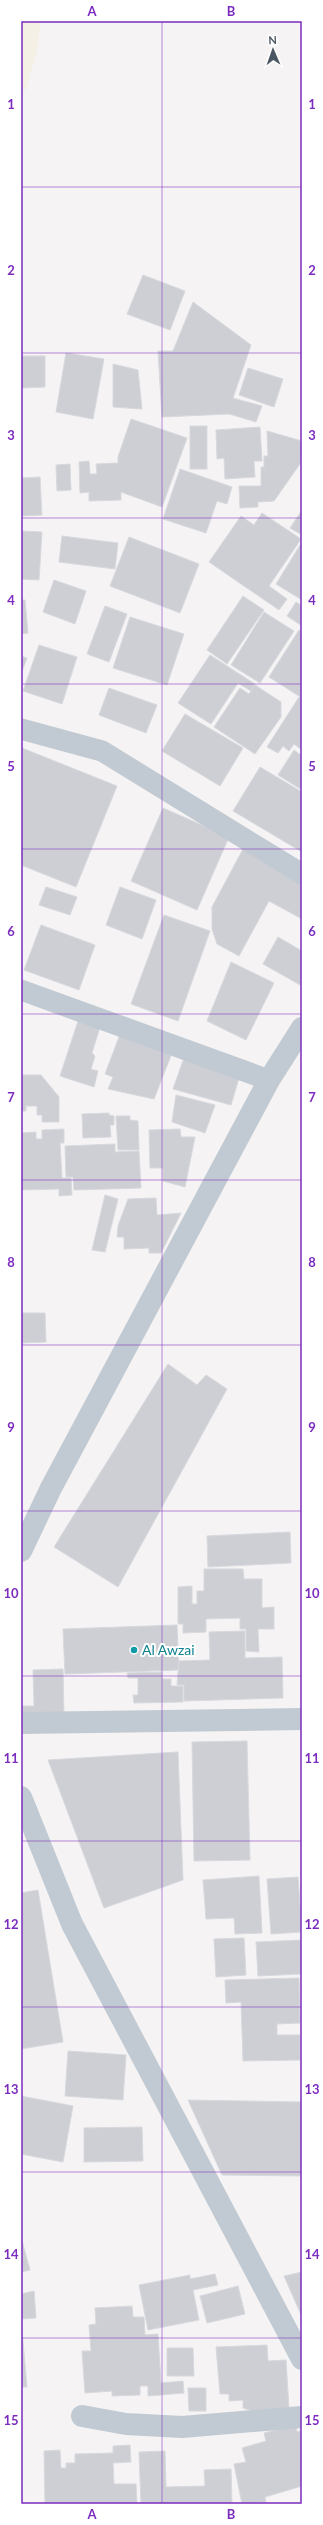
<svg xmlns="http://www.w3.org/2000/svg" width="323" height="2525" font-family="Lato,sans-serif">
  <rect width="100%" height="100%" fill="#f5f3f3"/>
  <polygon fill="#f5f0e5" points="21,21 41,21 37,51 26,89 21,93"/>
  <g fill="#cdcfd5" stroke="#d7d9de">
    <polygon points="143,275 185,291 170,330 127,314"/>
    <polygon points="193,302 251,345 233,398 262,406 256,422 229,414 162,417 158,351 173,351"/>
    <polygon points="66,353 104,359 93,419 56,412"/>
    <polygon points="21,356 45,356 45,387 21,388"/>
    <polygon points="113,364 138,370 142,409 113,407"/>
    <polygon points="248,368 283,379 274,407 239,395"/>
    <polygon points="131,419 187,438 162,507 121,492 121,500 89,501 89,492 80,493 79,462 89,461 90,474 97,474 96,464 118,463 118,457"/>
    <rect x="190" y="426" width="17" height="43"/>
    <polygon points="260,427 262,461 254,461 255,477 225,479 224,458 217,459 216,430"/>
    <polygon points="267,431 302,441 302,461 274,501 258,502 258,507 240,508 239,486 261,486 261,467 264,467 264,456 268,456"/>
    <polygon points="70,464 71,490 57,491 56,465"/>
    <polygon points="180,469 232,487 227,504 217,501 206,533 163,519"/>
    <polygon points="40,477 42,515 21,516 21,478"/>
    <polygon points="302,510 302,535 290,528"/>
    <polygon points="262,513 301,539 269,586 287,599 279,610 209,562 241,516 254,525"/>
    <polygon points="21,531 42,532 39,580 21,579"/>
    <polygon points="62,536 118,543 115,569 59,562"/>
    <polygon points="129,537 199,564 180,613 110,586"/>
    <polygon points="302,542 302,600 276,584"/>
    <polygon points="54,580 86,591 75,624 43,612"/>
    <polygon points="243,596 264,610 227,664 207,650"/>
    <polygon points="21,600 25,600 28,633 21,634"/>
    <polygon points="296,602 302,606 302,626 287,616"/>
    <polygon points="105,606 127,614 109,662 87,654"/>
    <polygon points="264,612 294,631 260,683 231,665"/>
    <polygon points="130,617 184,634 167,685 113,668"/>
    <polygon points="299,630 302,632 302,698 269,677"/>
    <polygon points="39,645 77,657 62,704 23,691"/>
    <polygon points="210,655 255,684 251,691 238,683 211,724 178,703"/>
    <polygon points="21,656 27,658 21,674"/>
    <polygon points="255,685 281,702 281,717 255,754 214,727 240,688 249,694"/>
    <polygon points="109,688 157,705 146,733 99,715"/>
    <polygon points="299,697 302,699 302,750 294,744 289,751 283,746 278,753 267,747"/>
    <polygon points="185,714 243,748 220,786 162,751"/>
    <polygon points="22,748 117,786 76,887 21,865"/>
    <polygon points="294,750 302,756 302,790 278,775"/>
    <polygon points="260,767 302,792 302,852 233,811"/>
    <polygon points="163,808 229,837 197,910 131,881"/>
    <polygon points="243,849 302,881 302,919 269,901 239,956 217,944 212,929 212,907"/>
    <polygon points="46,887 77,897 70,915 39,905"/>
    <polygon points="120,887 156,900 142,939 106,925"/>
    <polygon points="164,915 210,931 178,1021 131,1004"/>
    <polygon points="41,925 95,945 79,990 24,970"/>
    <polygon points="278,937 302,951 302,986 263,964"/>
    <polygon points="231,962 274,983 246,1040 207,1021"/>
    <polygon points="79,1018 101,1024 92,1053 95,1056 91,1069 98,1071 94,1087 60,1076"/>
    <polygon points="122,1029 174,1048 154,1099 108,1089 113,1077 105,1074"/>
    <polygon points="185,1055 240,1075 231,1105 173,1089"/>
    <polygon points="21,1075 41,1075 59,1097 59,1122 42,1122 42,1115 37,1115 37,1106 26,1106 26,1111 21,1111"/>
    <polygon points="176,1095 215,1105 205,1133 172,1122"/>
    <polygon points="109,1113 109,1115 114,1116 114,1125 110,1125 111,1137 83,1138 82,1114"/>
    <polygon points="116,1116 130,1116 130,1120 138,1121 139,1150 118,1150"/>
    <polygon points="64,1129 64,1143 60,1143 62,1178 71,1178 72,1195 59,1196 59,1189 21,1190 21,1133 36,1132 36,1139 42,1139 42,1130"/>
    <polygon points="180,1129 181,1137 195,1137 185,1187 163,1181 163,1168 150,1168 149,1130"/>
    <polygon points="115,1144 115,1152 139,1151 141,1188 74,1190 73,1177 66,1177 65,1146"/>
    <polygon points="105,1195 118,1199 105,1252 92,1250"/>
    <polygon points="156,1198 157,1215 181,1213 161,1253 149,1253 149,1248 124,1249 124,1237 117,1237 118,1226 128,1199"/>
    <polygon points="21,1313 45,1313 46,1342 21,1343"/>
    <polygon points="168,1364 197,1385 206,1375 227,1389 118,1587 54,1547"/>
    <polygon points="290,1532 291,1563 208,1567 207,1536"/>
    <polygon points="204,1569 243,1569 244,1579 262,1579 262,1608 274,1607 274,1629 258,1629 259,1652 246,1651 246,1629 240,1629 240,1618 206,1619 206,1632 183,1633 183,1624 178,1624 178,1587 192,1586 192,1604 197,1604 197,1591 204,1591"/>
    <polygon points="177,1625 179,1670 65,1674 63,1629"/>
    <polygon points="245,1631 245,1658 282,1657 283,1698 184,1701 184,1685 177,1685 179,1661 210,1660 209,1632"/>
    <polygon points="63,1669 64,1718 22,1719 22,1706 34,1706 33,1670"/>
    <polygon points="162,1672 162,1679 171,1679 171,1686 183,1686 183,1702 134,1703 133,1695 138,1695 138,1678 128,1678 127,1673"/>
    <polygon points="247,1741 250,1860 194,1861 192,1742"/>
    <polygon points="178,1752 183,1880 104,1908 48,1760"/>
    <polygon points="259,1876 262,1933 235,1934 234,1918 206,1919 203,1880"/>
    <polygon points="298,1877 302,1932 271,1934 267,1879"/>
    <polygon points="38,1890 63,2042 21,2049 21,1893"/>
    <polygon points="244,1938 246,1975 216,1977 214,1939"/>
    <polygon points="302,1940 302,1974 258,1976 256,1942"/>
    <polygon points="299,1978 300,2023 277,2024 277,2035 300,2035 300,2060 243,2061 241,2002 226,2003 225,1980"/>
    <polygon points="68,2051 126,2055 123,2100 65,2096"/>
    <polygon points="21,2096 73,2106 63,2162 21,2154"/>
    <polygon points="188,2100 302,2102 302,2176 222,2175"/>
    <polygon points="142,2127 143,2161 84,2162 84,2128"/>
    <polygon points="21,2237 30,2270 21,2272"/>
    <polygon points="302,2272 302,2317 284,2276"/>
    <polygon points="215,2274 218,2285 193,2290 199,2320 148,2330 139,2285 190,2275 190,2279"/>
    <polygon points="238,2286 245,2314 207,2323 200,2296"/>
    <polygon points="34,2291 36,2318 21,2319 21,2294"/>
    <polygon points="132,2306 133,2317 144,2317 145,2335 158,2334 161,2383 183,2381 184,2393 148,2396 148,2386 140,2386 140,2395 112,2396 112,2391 85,2393 82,2351 91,2351 89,2325 96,2324 95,2308"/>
    <polygon points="21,2320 27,2387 21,2387"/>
    <polygon points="267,2345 268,2361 286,2360 289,2409 252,2411 243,2408 243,2400 229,2401 229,2394 220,2394 216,2347"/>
    <polygon points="167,2348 193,2348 194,2376 167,2376"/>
    <polygon points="188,2388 206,2388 206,2411 189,2411"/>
    <polygon points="296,2425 297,2432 302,2430 302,2486 265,2497 266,2502 242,2504 234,2464 246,2462 242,2448 266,2441 264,2433"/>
    <polygon points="130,2445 131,2462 113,2463 114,2484 136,2484 137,2504 45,2504 44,2451 60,2450 61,2468 66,2468 66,2463 75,2463 75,2454 113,2453 113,2446"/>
    <polygon points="165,2451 166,2487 205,2486 204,2470 231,2469 232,2504 141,2504 139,2452"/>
  </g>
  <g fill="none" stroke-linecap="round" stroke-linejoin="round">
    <g stroke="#c1cad2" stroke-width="21">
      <polyline points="21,729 102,751 302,874"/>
      <polyline points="21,990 269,1080"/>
    </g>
    <g stroke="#c1cad2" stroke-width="22">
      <polyline points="21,1551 51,1488 269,1080 302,1028"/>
      <polyline points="21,1723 302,1719"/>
      <polyline points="21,1797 72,1924 302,2359"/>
      <polyline points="82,2416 126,2424 182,2427 302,2417"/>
    </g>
  </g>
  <path fill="none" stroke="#7b2cbf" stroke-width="1" stroke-opacity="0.55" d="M162 21V2504M21 187H302M21 353H302M21 518H302M21 684H302M21 849H302M21 1014H302M21 1180H302M21 1345H302M21 1511H302M21 1676H302M21 1841H302M21 2007H302M21 2172H302M21 2338H302"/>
  <circle fill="#0f9aa8" stroke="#fff" stroke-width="1.5" cx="134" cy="1650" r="4"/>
  <g text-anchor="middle" stroke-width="4" stroke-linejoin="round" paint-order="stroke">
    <g font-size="14" fill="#0d838f" stroke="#fff" text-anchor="start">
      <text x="142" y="1655">Al Awzai</text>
    </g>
  </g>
  <rect width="323" height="2525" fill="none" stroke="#ffffff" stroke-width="44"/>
  <g transform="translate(273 50) rotate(358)" stroke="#ffffff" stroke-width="3" paint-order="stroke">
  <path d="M0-3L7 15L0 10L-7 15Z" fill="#4a5661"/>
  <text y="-6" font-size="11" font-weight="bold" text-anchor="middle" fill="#4a5661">N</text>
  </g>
  <rect x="22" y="22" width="279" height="2481" fill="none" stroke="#7b2cbf" stroke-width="1.5"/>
  <g font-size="13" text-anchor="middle" font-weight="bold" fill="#7b2cbf">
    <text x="92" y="16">A</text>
    <text x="231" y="16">B</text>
    <text x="11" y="109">1</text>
    <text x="312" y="109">1</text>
    <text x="11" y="275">2</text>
    <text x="312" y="275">2</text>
    <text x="11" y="440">3</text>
    <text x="312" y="440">3</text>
    <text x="11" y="605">4</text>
    <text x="312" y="605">4</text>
    <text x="11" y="771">5</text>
    <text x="312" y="771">5</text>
    <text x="11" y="936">6</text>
    <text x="312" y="936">6</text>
    <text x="11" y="1102">7</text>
    <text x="312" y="1102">7</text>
    <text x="11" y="1267">8</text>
    <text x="312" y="1267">8</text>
    <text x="11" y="1432">9</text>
    <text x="312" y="1432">9</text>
    <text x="11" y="1598">10</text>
    <text x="312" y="1598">10</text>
    <text x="11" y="1763">11</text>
    <text x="312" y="1763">11</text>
    <text x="11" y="1929">12</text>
    <text x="312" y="1929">12</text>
    <text x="11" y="2094">13</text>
    <text x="312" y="2094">13</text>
    <text x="11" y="2259">14</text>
    <text x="312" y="2259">14</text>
    <text x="11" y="2425">15</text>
    <text x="312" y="2425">15</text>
    <text x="92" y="2519">A</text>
    <text x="231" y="2519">B</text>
  </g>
</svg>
